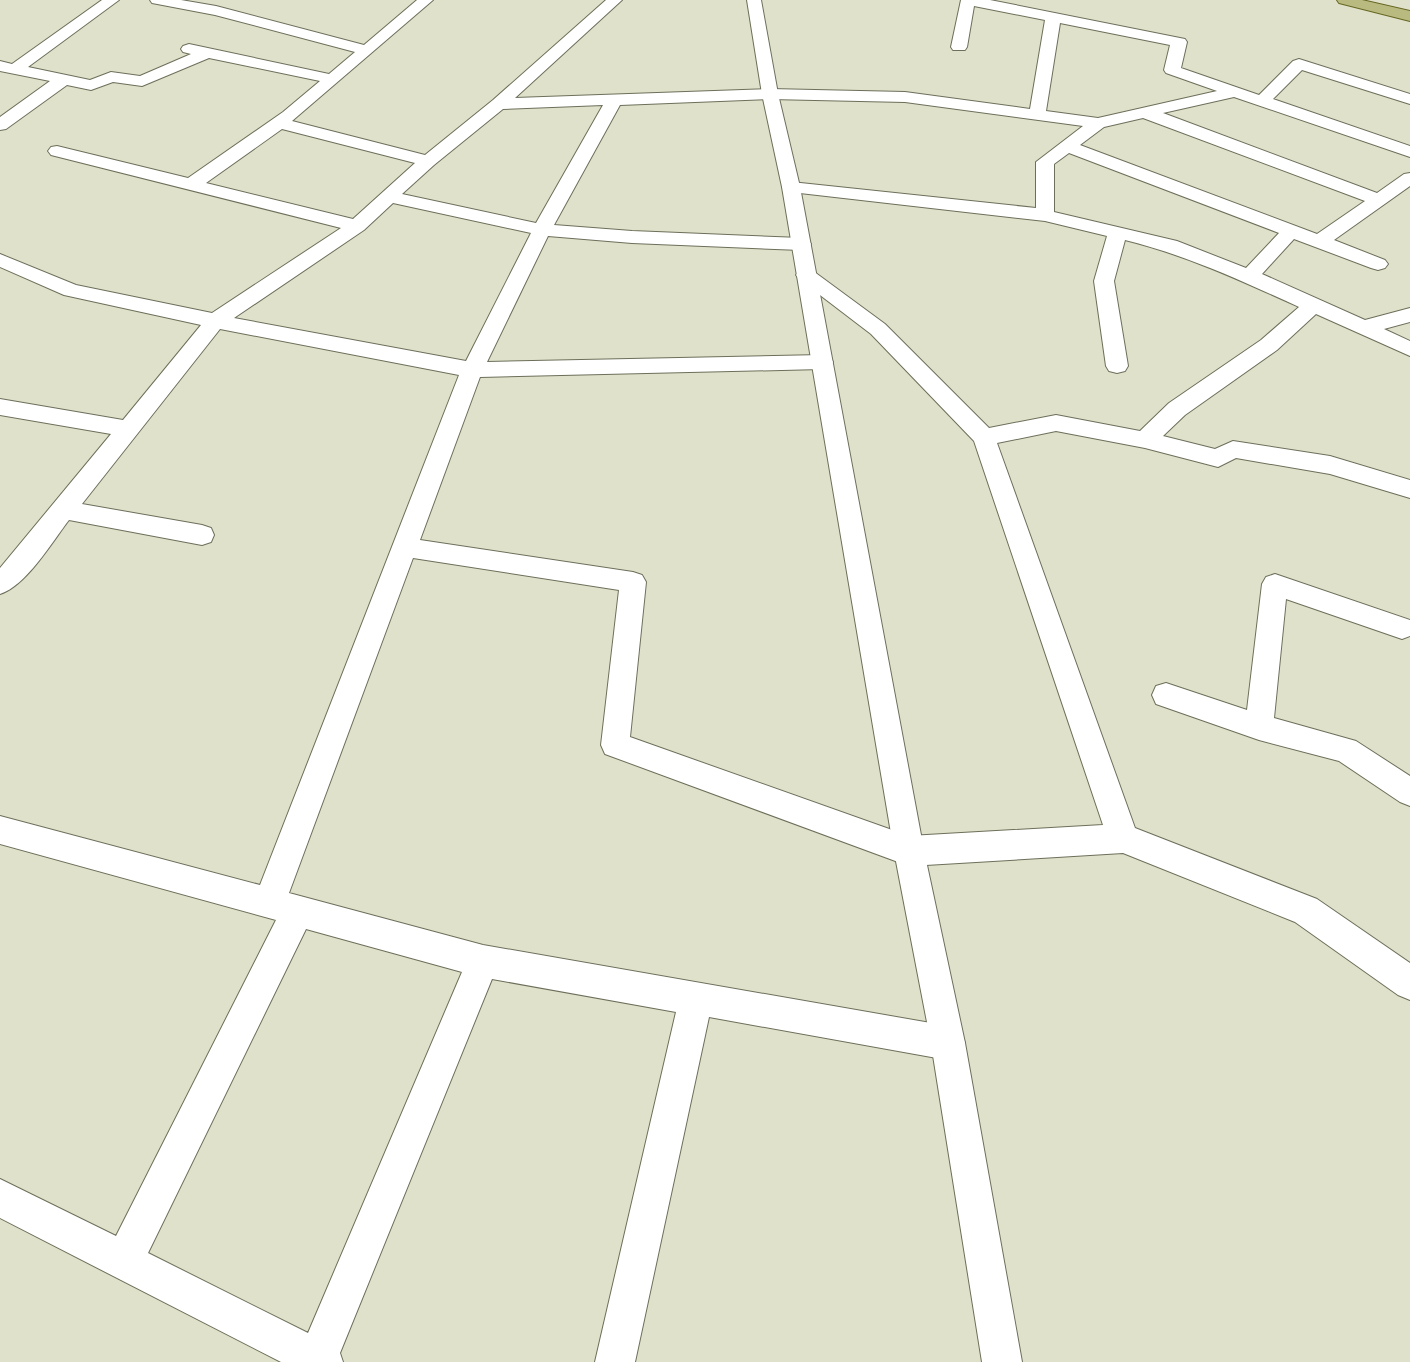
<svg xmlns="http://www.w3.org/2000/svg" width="1410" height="1362" font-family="'Golos Text',sans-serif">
  <rect width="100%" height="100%" fill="#dfe1ca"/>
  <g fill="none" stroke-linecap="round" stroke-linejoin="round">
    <g stroke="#6d6f5a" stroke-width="2">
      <g id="street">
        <path d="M102 0H119L28 67 90 80 111 72 140 76 191 54 183 52 181 49 183 46 189 44 329 74 355 52 215 15 152 3 150 0H181L216 6 364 45 417 0H433L292 121 425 155 493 100 606 0H622L515 98 770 89 905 92 1030 109 1045 20 974 6 967 47 965 50H953L951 47 961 0H990L1185 39 1187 42 1181 68 1259 95 1293 61 1299 59 1410 94V104L1302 70 1273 99 1410 146V157L1234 97 1163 113 1377 193 1404 174 1410 173V186L1334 240 1385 260 1388 264 1385 268 1378 270 1371 268 1294 239 1262 274 1365 320 1410 308V322L1384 329 1410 341V356L1316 314 1277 350 1185 415 1163 436 1215 449 1233 441 1330 456 1410 480V498L1330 474 1236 458 1218 467 1145 448 1056 431 997 443 1135 828 1317 899 1410 963V1000L1398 995 1295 922 1123 853 909 866 605 754 601 745 619 590 413 558 289 893 483 945 948 1026 960 1031 965 1043 960 1055 948 1060 709 1017 635 1362H595L676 1012 492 979 340 1353 343 1362H281L0 1218V1179L116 1236 276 920 0 844V816L260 885 459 375 220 329 82 504 202 525 211 528 214 535 211 542 202 545 69 520C52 542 26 586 0 594V568L111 434 0 415V399L123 420 201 325 64 295 0 267V254L76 285 212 313 341 228 51 155 48 151 51 147 57 146 188 178 283 112 320 81 209 58 142 86 113 82 91 90 67 85 6 129 0 130V117L50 81 0 71V61L12 64ZM1060 23 1170 45 1164 70 1166 73 1217 91 1098 118 1046 111ZM770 99 905 102 1083 126 1036 162V208L791 182 785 183 782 187 785 191 791 192 1045 221 1107 236 1094 281 1106 366 1109 371 1117 373 1125 371 1128 366 1114 281 1125 240C1186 255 1242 281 1299 307L1261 340 1169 403 1140 431 1056 415 989 428 885 324 813 271 806 269 799 271 796 275 799 279 871 334 974 441 1103 825 909 836 630 737 646 582 642 575 633 572 420 540 480 377 822 369 830 367 833 362 830 357 822 355 487 362 548 236 632 243 801 250 808 248 811 244 808 240 801 238 632 231 554 225 620 105ZM603 105 536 223 402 194 434 165 503 109ZM1143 118 1365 201 1317 234 1080 145 1104 127ZM282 129 415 163 353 219 206 183ZM1069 153 1279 233 1246 268 1177 241 1054 212V164ZM393 203 531 233 466 361 234 318 364 230ZM306 929 462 972 308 1333 148 1253Z"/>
        <polygon points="1275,574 1410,620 1410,636 1402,639 1286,599 1274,718 1356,741 1410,776 1410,806 1400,802 1339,761 1259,740 1156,704 1152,695 1156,686 1166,683 1247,710 1262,584 1266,577"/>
      </g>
    </g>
    <g stroke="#6d6f5a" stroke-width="2">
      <polygon id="secondary" points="747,0 761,0 778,94 800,187 924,851 965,1043 1022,1362 982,1362 931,1043 894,851 782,187 762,94"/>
    </g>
    <g stroke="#666623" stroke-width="2">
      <polygon id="primary" points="1337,0 1362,0 1410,11 1410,21 1339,3"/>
    </g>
    <use href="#street" fill="#fff" fill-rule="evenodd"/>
    <use href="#secondary" fill="#fff" fill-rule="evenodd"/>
    <use href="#primary" fill="#b9ba7f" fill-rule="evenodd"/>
  </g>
</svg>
